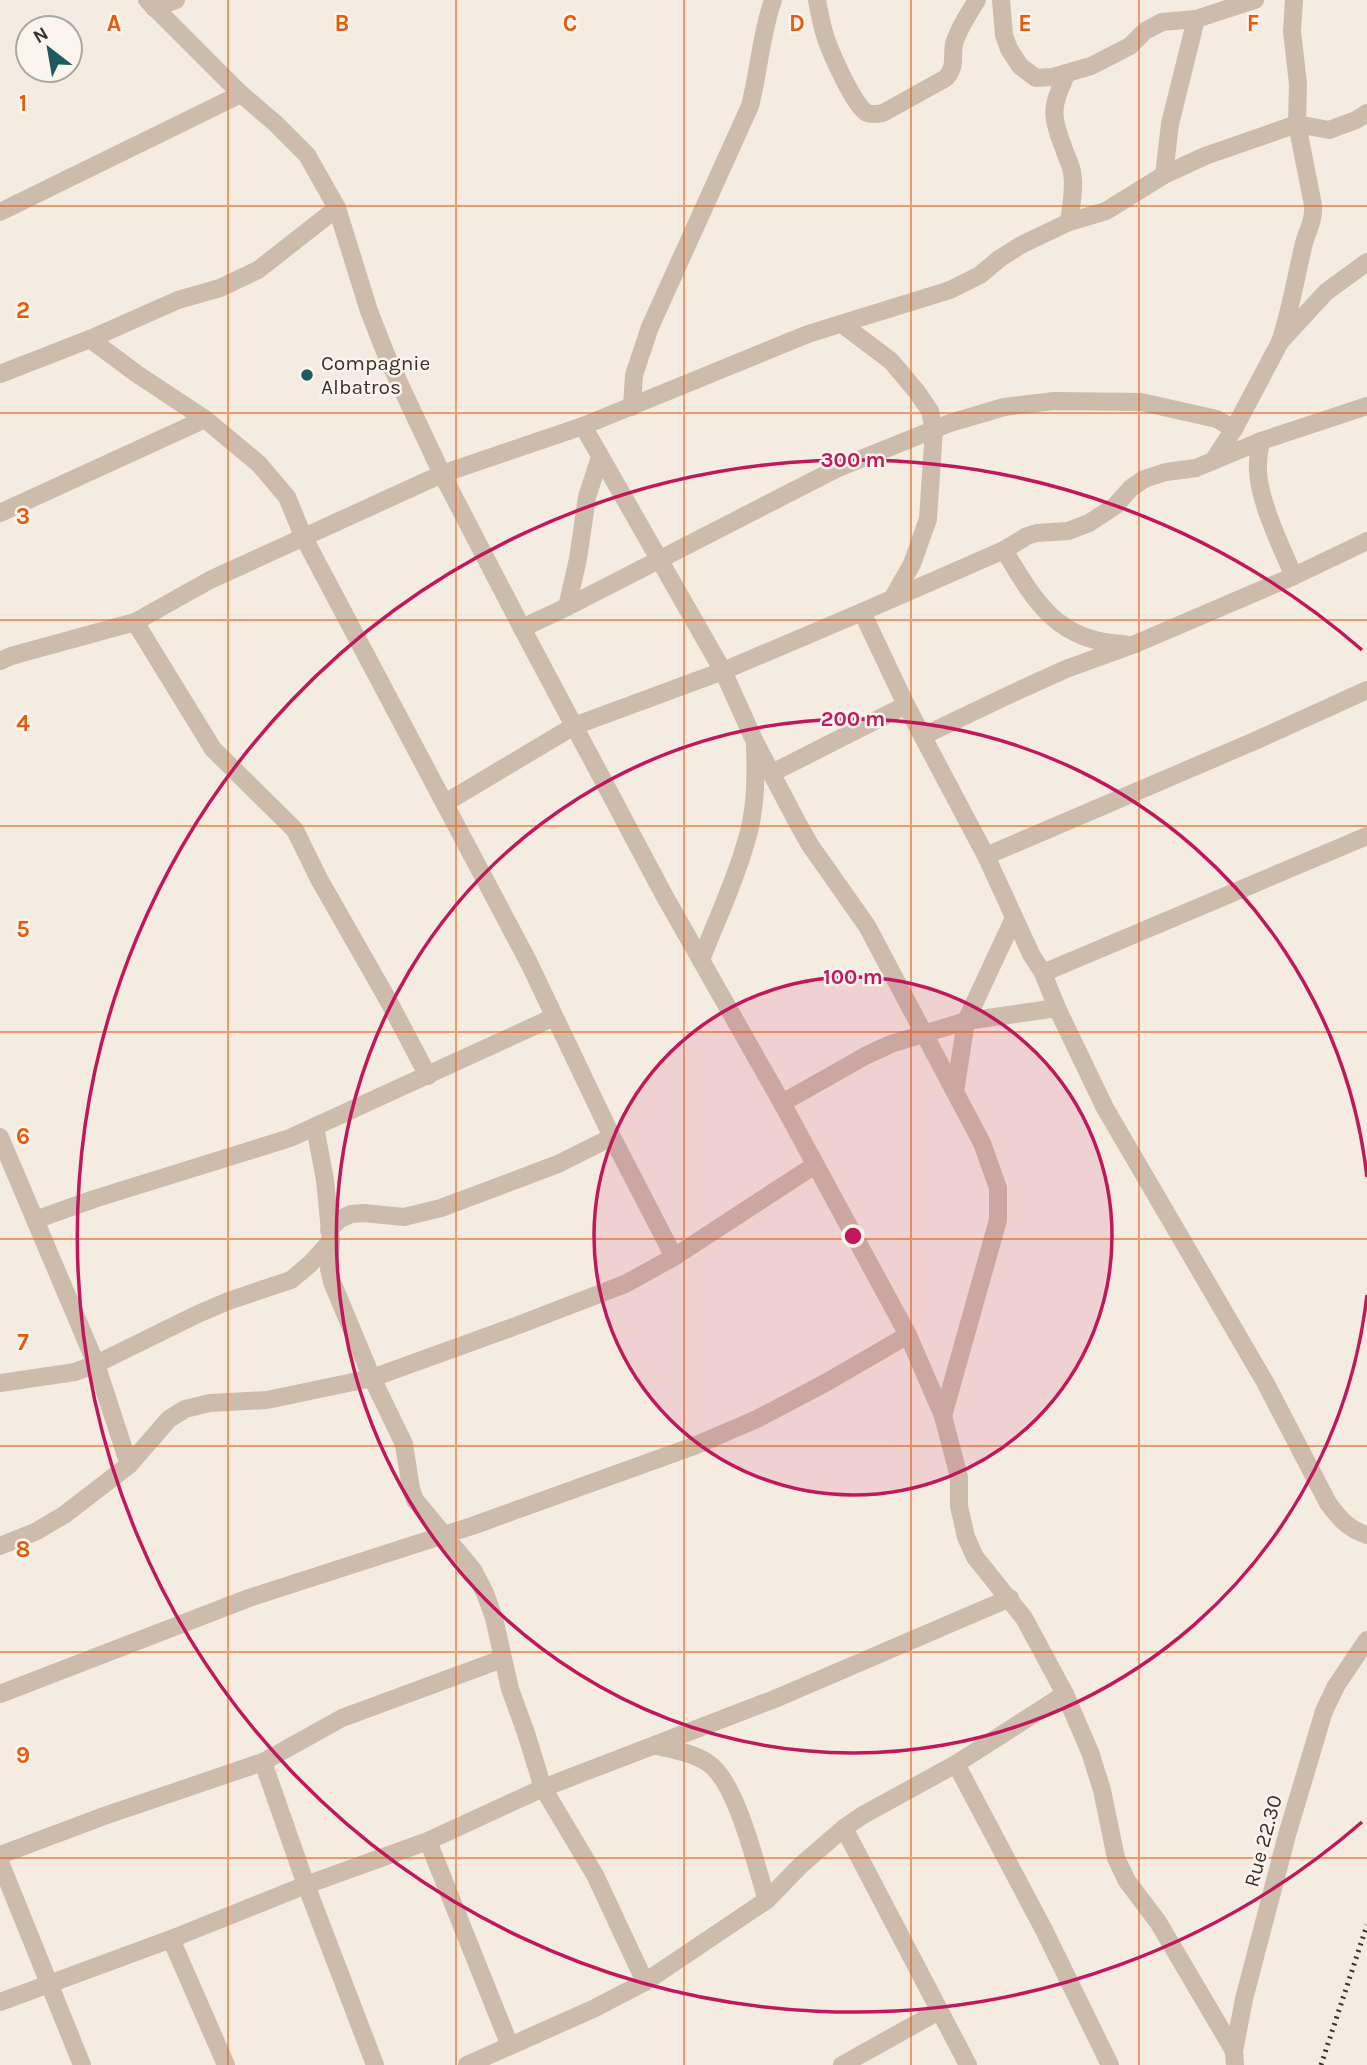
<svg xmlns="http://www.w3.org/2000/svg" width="1367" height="2065" font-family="Karla,sans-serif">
  <rect width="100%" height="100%" fill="#f4ebe1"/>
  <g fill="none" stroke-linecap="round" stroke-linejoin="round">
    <g stroke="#cdbbac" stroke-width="18">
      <polyline points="147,0 241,94 275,123 307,155 337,208 369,311 387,357 442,474 522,628 664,895 782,1103 908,1335 943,1416 959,1477 959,1506 966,1537 975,1557 1024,1618 1065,1694 1090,1752 1102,1790 1116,1858 1127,1881 1158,1922 1234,2051"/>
      <path d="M817 0C819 11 821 22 824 32 828 47 854 107 867 113 872 115 878 114 883 113L946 78C958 64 950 55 955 41 960 26 969 13 977 0"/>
      <polyline points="1001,0 1004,35 1009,49 1020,66 1036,78 1053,77 1091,66 1130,46 1145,31 1162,22 1196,19 1255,0"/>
      <polyline points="154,8 176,0"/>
      <path d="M1067 73C1050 110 1051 114 1065 152 1067 158 1071 165 1072 172 1075 188 1071 206 1069 222"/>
      <polyline points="1164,175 1170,124 1196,19"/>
      <polyline points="0,212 241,94"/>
      <polyline points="842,324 891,361 917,392 930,411 934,429 928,519 912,564 892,599"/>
      <polyline points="90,339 137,374 205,419 259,464 287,497 303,536 529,963 612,1137 674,1257"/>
      <path d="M1280 342C1291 309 1296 276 1304 243 1308 229 1314 221 1313 205L1297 124 1298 84 1292 31 1294 0"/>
      <polyline points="0,374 90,339 178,300 220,288 258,270 337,208"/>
      <path d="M632 407 634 375 650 327 750 106C759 71 761 34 773 0"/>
      <polyline points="583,426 723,671 755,742 796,820 810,845 867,926 982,1143 998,1188 998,1220 943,1416"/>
      <path d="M1261 441C1260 448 1258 456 1258 464 1256 495 1281 547 1294 576"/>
      <polyline points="1213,461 1234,429 1280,342 1326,292 1367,262"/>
      <polyline points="0,513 205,419"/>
      <path d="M1004 550C1035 602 1058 642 1124 644"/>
      <polyline points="567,607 578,559 587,497 600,457"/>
      <path d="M862 612 906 705 986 856 1031 954 1043 973 1057 1008 1105 1108 1265 1382 1328 1503C1339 1518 1348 1529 1367 1535"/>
      <polyline points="135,622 213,749 295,830 319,879 388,1000 428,1076"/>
      <polyline points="522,628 567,607 836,469 950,423 1004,407 1054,401 1141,402 1217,419 1234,429"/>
      <polyline points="0,661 11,656 135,622 210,580 442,474 583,426 808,334 950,290 980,275 999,259 1021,245 1069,222 1106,211 1164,175 1205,156 1297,124 1329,130 1356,120 1367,113"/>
      <polyline points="923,736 1011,694 1066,669 1135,644 1294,576 1367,541"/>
      <polyline points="772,773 906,705"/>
      <polyline points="445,803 574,726 723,671 862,612 1004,550 1027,536 1037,533 1068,531 1089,523 1115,506 1131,488 1144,479 1166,472 1196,468 1261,441 1367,406"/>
      <polyline points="986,856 1257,740 1367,690"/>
      <path d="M701 960C716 921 735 882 746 842 756 811 756 778 755 745"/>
      <polyline points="1043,973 1367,836"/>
      <polyline points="955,1092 966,1021 1014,918"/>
      <polyline points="782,1103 867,1055 891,1044 966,1021 1057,1008"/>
      <polyline points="315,1127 325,1180 331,1241 329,1269 332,1282 372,1378 404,1444 411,1489 415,1500 473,1570 485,1593 494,1618 510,1689 526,1733 543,1788 595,1875 645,1982"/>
      <polyline points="0,1137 96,1364 129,1465"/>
      <polyline points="35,1220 94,1199 290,1138 554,1017"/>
      <polyline points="329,1230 340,1219 351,1214 363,1213 404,1217 441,1208 558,1164 612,1137"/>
      <polyline points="0,1383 75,1372 96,1364 200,1313 231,1300 291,1280 310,1264 331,1241"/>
      <polyline points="0,1546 35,1532 64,1515 129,1465 169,1419 185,1409 210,1403 267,1400 372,1378 516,1326 625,1284 674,1257 815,1165"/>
      <polyline points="0,1694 249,1598 472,1526 694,1446 757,1419 827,1382 908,1335"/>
      <path d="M657 1746C674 1750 694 1753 708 1763 737 1782 756 1867 767 1900"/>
      <polyline points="263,1762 306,1885 375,2065"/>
      <polyline points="956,1764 1044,1930 1110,2065"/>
      <polyline points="844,1828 863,1815 956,1764 1065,1694"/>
      <polyline points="428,1841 510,2046"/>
      <polyline points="0,1855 104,1816 263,1762 342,1718 502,1659"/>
      <polyline points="0,1862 82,2065"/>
      <polyline points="171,1939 226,2065"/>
      <polyline points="0,2002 171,1939 306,1885 428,1841 543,1788 777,1698 1010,1598"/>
      <polyline points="467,2065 593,2009 645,1982 767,1900 801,1865 844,1828 968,2065"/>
      <polyline points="842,2065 939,2011"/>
      <polyline points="1235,2065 1234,2051 1244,1999 1287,1835 1324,1711 1336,1686 1367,1640"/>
    </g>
    <polyline stroke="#3b302b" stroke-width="5" stroke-dasharray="2 5" stroke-linecap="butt" points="1321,2065 1367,1925"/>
  </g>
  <path fill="none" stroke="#e8590c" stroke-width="2" stroke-opacity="0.55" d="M228 0V2065M456 0V2065M684 0V2065M911 0V2065M1139 0V2065M0 206H1367M0 413H1367M0 620H1367M0 826H1367M0 1032H1367M0 1239H1367M0 1446H1367M0 1652H1367M0 1858H1367"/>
  <circle cx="853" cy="1236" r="259" fill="#c2185b" fill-opacity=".12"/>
  <g fill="none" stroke="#c2185b" stroke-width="3.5">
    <circle cx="853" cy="1236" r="259"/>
    <path d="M1367 1295A517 517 0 1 1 1367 1177"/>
    <path d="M1362 1822A776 776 0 1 1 1362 650"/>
  </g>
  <circle fill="#1f5a5e" stroke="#fbf5ee" stroke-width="2.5" cx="307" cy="375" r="7"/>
  <g text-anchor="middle" stroke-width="5" stroke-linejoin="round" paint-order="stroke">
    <g font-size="21" fill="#3b302b" stroke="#fbf5ee" text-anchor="start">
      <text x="321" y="370">Compagnie<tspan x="321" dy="24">Albatros</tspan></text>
    </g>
    <g font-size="21" fill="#3b302b" stroke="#fbf5ee">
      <text transform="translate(1263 1841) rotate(-75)" y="7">Rue 22.30</text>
    </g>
  </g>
  <g font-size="23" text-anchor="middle" font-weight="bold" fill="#e8590c" stroke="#fbf5ee" stroke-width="5" stroke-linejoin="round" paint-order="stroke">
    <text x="114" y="31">A</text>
    <text x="342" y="31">B</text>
    <text x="570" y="31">C</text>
    <text x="797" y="31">D</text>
    <text x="1025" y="31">E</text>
    <text x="1253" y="31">F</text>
    <text x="23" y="111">1</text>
    <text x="23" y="318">2</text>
    <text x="23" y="524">3</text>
    <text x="23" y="731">4</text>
    <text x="23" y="937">5</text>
    <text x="23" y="1144">6</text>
    <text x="23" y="1350">7</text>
    <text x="23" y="1557">8</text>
    <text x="23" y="1763">9</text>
  </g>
  <circle cx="853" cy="1236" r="10" fill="#c2185b" stroke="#fbf5ee" stroke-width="3.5"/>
  <g font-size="21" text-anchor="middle" font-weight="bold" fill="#c2185b" stroke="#fbf5ee" stroke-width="5" stroke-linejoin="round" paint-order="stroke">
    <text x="853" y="467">300 m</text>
    <text x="853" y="726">200 m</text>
    <text x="853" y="984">100 m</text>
  </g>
  <g transform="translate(49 49) rotate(329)"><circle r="33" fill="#fbf5ee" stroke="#aea6a0" stroke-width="2"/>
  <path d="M0-5L12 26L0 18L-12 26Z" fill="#1f5a5e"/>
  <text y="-10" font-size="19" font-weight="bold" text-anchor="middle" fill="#3b302b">N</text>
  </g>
</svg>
